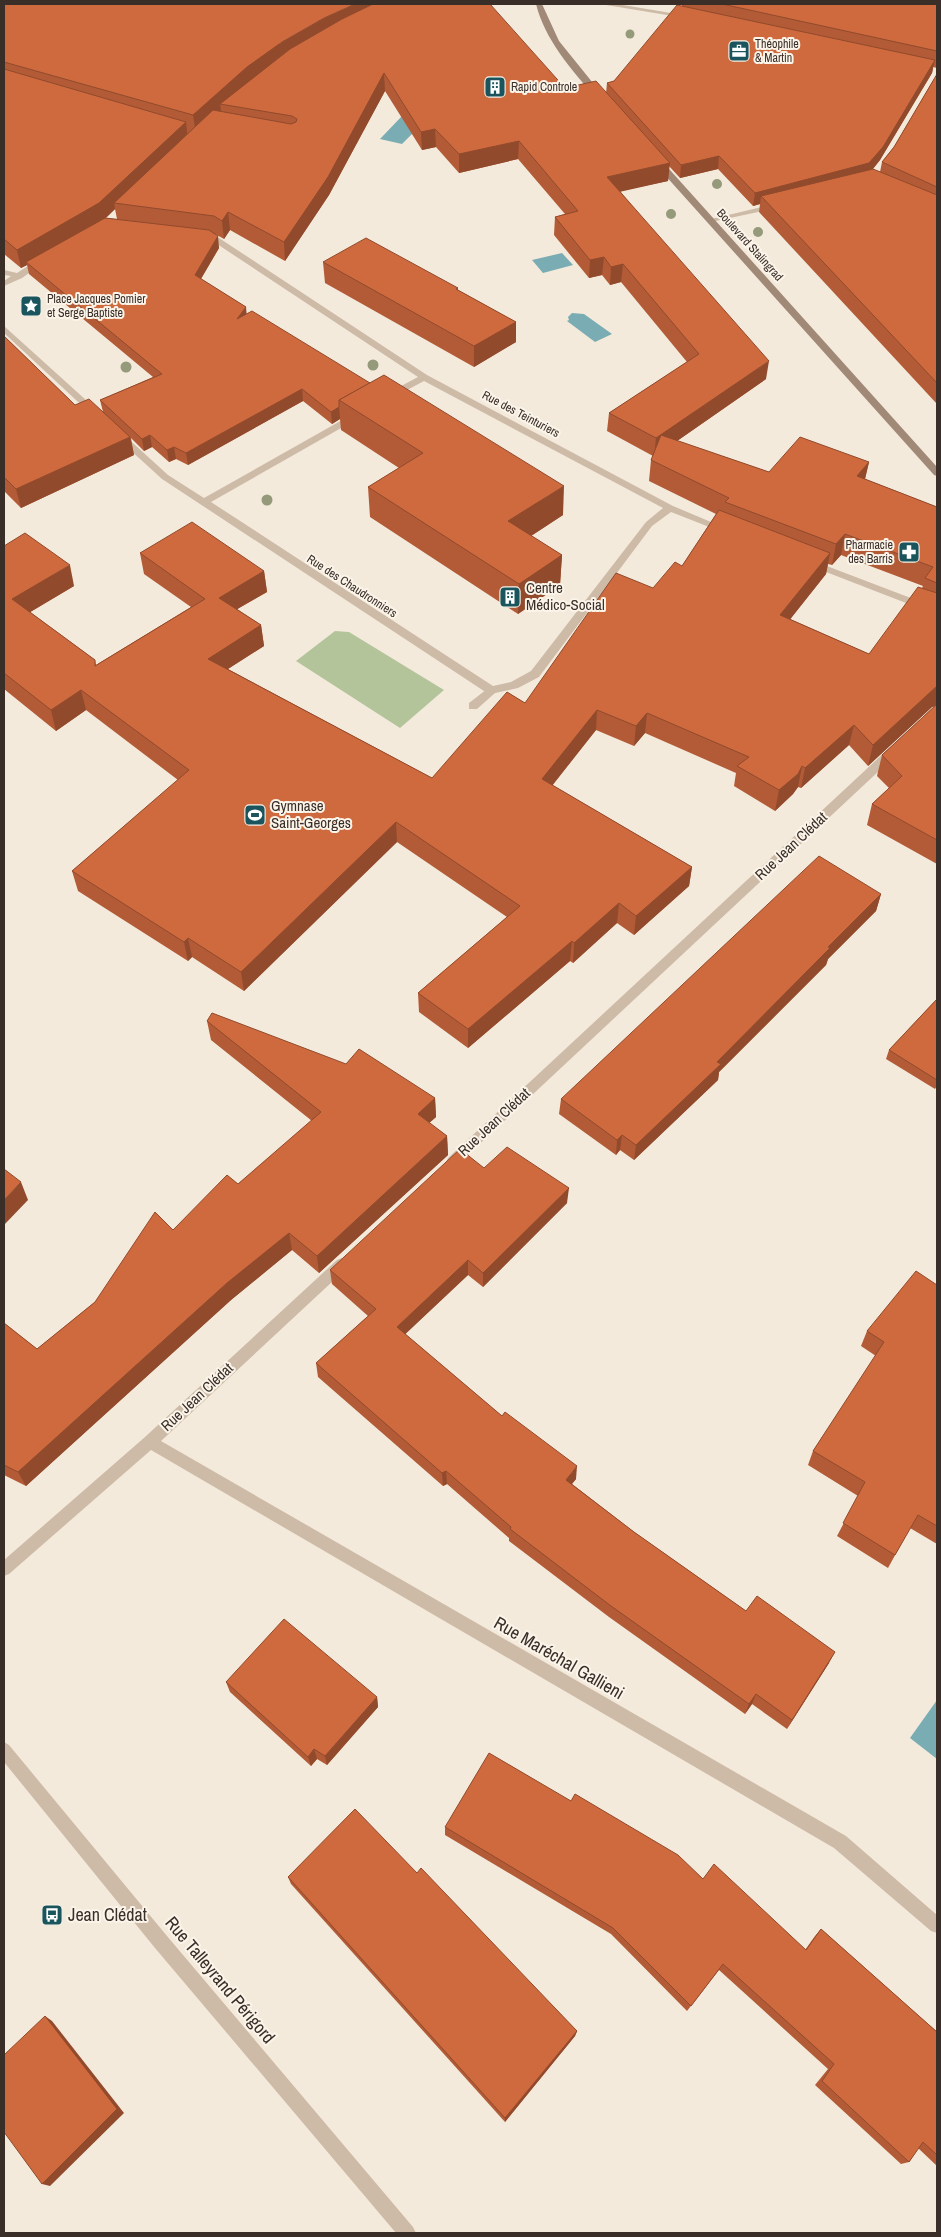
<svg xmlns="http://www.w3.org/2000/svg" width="941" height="2237" font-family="'Archivo Narrow',sans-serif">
  <rect width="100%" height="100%" fill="#f4eadc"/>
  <polygon fill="#b4c49a" points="335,631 349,632 444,690 400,728 296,661"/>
  <g fill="#79adb3">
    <polygon points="402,116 424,122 402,144 380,139"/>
    <polygon points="562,253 573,265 543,273 532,260"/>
    <polygon points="572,313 584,314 612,334 595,342 567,321 569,320 568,317"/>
    <polygon points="937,1700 937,1759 910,1738"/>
  </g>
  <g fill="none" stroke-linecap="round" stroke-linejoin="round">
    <polygon fill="#cdbba7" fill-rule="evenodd" points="491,686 495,687 495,693 477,709 469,709 469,703"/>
    <g fill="#cdbba7" fill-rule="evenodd">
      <polygon points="600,4 617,4 689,16 685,18"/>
      <polygon points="774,204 777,204 777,208 711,222 707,220"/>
      <polygon points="201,235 216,236 427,375 673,506 730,530 728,532 722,532 671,512 652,526 539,677 518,688 491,694 487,693 162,479 117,438 117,434 123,434 168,475 204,498 351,415 357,415 357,419 211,502 493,686 511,682 531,671 646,522 663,508 424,381 394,397 388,397 388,393 418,377 211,240 201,239"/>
      <polygon points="39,259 46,261 22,278 4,286 4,281 11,276 4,275 4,270 17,273"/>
      <polygon points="4,326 97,410 97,414 91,414 4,333"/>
      <polygon points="811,560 937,608 937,615 808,565 806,563"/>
      <polygon points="891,749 895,750 896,753 895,756 456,1166 452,1167 448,1166 446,1162 448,1158 887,750"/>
      <polygon points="342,1258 347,1260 349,1264 347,1268 161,1441 846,1836 937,1915 937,1933 931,1931 834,1848 151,1450 9,1574 4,1576 4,1560 145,1437 337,1260"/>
    </g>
    <polygon fill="#cdbba7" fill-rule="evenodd" points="4,1742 9,1745 167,1936 413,2227 416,2233 396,2233 155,1948 4,1762"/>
    <g fill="#a18978" fill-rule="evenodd">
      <path d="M536 4H542L559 41 601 93V97H595C571 69 545 40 536 4Z"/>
      <polygon points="655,160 661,160 937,467 937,476 934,475 655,164"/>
    </g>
  </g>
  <g fill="#949a7a">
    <circle cx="630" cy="34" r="4.5"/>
    <circle cx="717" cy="184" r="5"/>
    <circle cx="671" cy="214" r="5"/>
    <circle cx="758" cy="232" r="5"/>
    <circle cx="373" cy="365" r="5.5"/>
    <circle cx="126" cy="367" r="5.5"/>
    <circle cx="267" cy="500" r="5.5"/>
  </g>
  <g fill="#b25b36" fill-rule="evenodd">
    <path d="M4 4 565 88 606 93 607 83 614 81 682 6V4H937V68L933 67 932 73 880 160 873 169 880 172 882 162 894 147 937 74V404L759 212 760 204 753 206 718 169 680 178 669 166 668 181 620 191 766 379 677 441 769 472 869 462 865 479 937 507V864L867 825 872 804 889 788 877 776 882 755 935 706 932 707 868 766 849 745 801 788 798 787 793 794 775 811 734 786 736 773 645 733 634 746 596 730 552 785 692 867 689 886 634 935 617 923 573 963 570 961 468 1048 419 1012 418 993 507 917 397 842 244 991 192 957 188 961 78 891 72 871 178 780 86 710 56 731 4 689V546L74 586 30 612 95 660 96 665 191 607 144 574 140 553 264 571 267 592 237 609 261 625 264 646 228 669 432 778 525 703 653 588 682 566 716 514 649 481 651 460 653 456 607 431 609 413 687 362 621 282 610 285 602 275 589 278 554 235 555 217 565 214 518 159 459 173 436 147 422 150 385 91 329 195 285 261 230 230 224 239 215 234 219 248 201 279 246 307V314L563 515 531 536 562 555 560 585 518 614 370 517 368 487 399 468 341 430 340 419 332 424 303 401 188 465 176 459 169 462 152 447 144 451 131 438 134 455 21 508 4 491V336L75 405 103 412 100 400 153 377 29 274 27 265 21 268 4 254ZM115 209 117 219 106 218ZM841 555 923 586 922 588 869 654 790 619 826 574 828 564 832 565Z"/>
    <polygon points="323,262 458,288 458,290 516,322 516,342 474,367 325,283"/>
    <polygon points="881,894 876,911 828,959 826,965 719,1072 718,1080 634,1160 620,1150 616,1155 559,1114 561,1099"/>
    <polygon points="937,999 937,1086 935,1089 886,1059 889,1050"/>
    <polygon points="207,1021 435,1098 436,1117 429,1123 447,1136 448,1155 319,1273 292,1250 231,1300 26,1486 4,1475 4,1323 37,1349 95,1302 173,1230 238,1184 312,1121 211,1040"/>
    <polygon points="484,1168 567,1203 483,1287 468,1275 405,1334 576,1479 572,1484 634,1532 746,1611 829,1663 787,1729 752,1704 745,1714 609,1617 509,1541 509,1538 447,1484 443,1486 318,1377 316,1363 368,1316 332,1284 330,1270"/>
    <polygon points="937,1285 937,1544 910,1528 888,1568 837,1536 858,1496 808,1465 813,1451 876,1356 861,1346 867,1331"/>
    <polygon points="226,1682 377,1697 378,1707 327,1765 317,1759 311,1766 230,1692"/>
    <polygon points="445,1827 703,1879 805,1950 815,1936 821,1929 937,2032 937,2166 918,2148 909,2162 901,2164 815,2085 828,2069 719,1970 687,2011 611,1934 445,1835"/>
    <polygon points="417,1873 577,2031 575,2036 505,2122 291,1884 288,1877"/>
  </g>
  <g fill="#914a2c">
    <polygon points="355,4 394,4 220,104 221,111 196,133 193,115 247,67 282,42 324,18"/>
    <polygon points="935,60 932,73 880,160 867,176 761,196 760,204 753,206 755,193"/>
    <polygon points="384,73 385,91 329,195 285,261 284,242"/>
    <polygon points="186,122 188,140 114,203 115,209 102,221 26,262 27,265 21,268 17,250"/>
    <polygon points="435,129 436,147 422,150 421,132"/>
    <polygon points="519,141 518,159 459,173 459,154"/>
    <polygon points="719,156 718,169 680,178 681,165"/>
    <polygon points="670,163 668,181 606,195 607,177"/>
    <polygon points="228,212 230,230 224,239 222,221"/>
    <polygon points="218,236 219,248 196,287 195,275"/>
    <polygon points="604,257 602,275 589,278 590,260"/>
    <polygon points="623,264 621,282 610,285 611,267"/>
    <polygon points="246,307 247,318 237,319"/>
    <polygon points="516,322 516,342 474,367 474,346"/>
    <polygon points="769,361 766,379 654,457 656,438"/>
    <polygon points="302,389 303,401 188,465 186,453"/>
    <polygon points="339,407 340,419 332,424 331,412"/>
    <polygon points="150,435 152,447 144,451 142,439"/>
    <polygon points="130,437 134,455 21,508 16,489"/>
    <polygon points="174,447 176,459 169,462 167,450"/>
    <polygon points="869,462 864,483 857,476"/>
    <polygon points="564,486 563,515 508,551 508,521"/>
    <polygon points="845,534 841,555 832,565 836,544"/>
    <polygon points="830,553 826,574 777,636 780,615"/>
    <polygon points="562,555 560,585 518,614 519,584"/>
    <polygon points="70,565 74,586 17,620 12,599"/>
    <polygon points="264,571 267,592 222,618 219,598"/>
    <polygon points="261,625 264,646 212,679 208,659"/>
    <polygon points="937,686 937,706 932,707 868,766 873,745"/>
    <polygon points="81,690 86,710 56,731 51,710"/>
    <polygon points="597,710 596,730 541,800 542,779"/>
    <polygon points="647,713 645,733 634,746 636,726"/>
    <polygon points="854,725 849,745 801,788 805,768"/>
    <polygon points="802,766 798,787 793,794 775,811 779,790"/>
    <polygon points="396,822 397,842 244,991 241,972"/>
    <polygon points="692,867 689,886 634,935 636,916"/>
    <polygon points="881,894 876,911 828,959 826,965 719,1072 718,1080 634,1160 636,1145 828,947"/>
    <polygon points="619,903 617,923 573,963 574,943"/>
    <polygon points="188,938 192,957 188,961 184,942"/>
    <polygon points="572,941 570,961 468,1048 468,1029"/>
    <polygon points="435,1098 436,1117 419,1132 418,1114"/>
    <polygon points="622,1135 620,1150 616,1155 617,1140"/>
    <polygon points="447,1136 448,1155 319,1273 317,1256"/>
    <polygon points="21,1182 28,1200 4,1225 4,1200"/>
    <polygon points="569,1188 567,1203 483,1287 483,1273"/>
    <polygon points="289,1233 292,1250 231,1300 26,1486 18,1472 227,1283"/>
    <polygon points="468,1260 468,1275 398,1341 397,1327"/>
    <polygon points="577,1466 576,1479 565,1492 566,1480"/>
    <polygon points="446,1471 447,1484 443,1486 442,1473"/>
    <polygon points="835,1652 829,1663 787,1729 792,1720"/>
    <polygon points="756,1694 752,1704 745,1714 749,1704"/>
    <polygon points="377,1697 378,1707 327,1765 325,1756"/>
    <polygon points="314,1749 317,1759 311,1766 308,1757"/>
    <polygon points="45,2016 52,2021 124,2113 50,2186 42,2184"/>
    <polygon points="577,2031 575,2036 505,2122 505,2118"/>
  </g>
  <g fill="#cf6a3f" stroke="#914a2c">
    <polygon points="4,4 355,4 324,18 282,42 247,67 193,115 4,62"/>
    <polygon points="373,4 490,4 565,88 596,81 670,163 607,177 769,361 656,438 609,413 699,354 623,264 611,267 604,257 590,260 555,217 578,211 519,141 459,154 435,129 421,132 384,73 328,177 284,242 228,212 222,221 214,216 114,203 213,110 291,124 296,122 297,119 292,116 220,104 290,49 342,19"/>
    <polygon points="722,4 937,4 937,51"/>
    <polygon points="677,5 935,60 883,147 869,163 755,193 719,156 681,165 607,83 614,81"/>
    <polygon points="4,69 186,122 99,203 17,250 4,239"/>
    <polygon points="937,74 937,187 882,162 894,147"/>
    <polygon points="873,169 937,195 937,383 761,196"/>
    <polygon points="105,218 209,230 218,236 195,275 246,307 237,319 252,311 370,383 339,400 339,407 331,412 302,389 186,453 174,447 167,450 150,435 142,439 100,400 162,374 26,262"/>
    <polygon points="366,238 458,288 456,289 516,322 474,346 323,262"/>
    <polygon points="4,336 75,405 89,399 130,437 16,489 4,477"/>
    <polygon points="384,375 564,486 508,521 562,555 519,584 368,487 423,453 339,400"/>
    <polygon points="661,435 769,472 800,437 869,462 857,476 937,507 937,583 925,578 933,567 845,534 836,544 725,502 729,498 651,460"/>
    <polygon points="719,510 830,553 780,615 869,654 918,587 937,593 937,686 873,745 854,725 805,768 802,766 798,774 779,790 737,766 749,757 647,713 636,726 597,710 542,779 692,867 636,916 619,903 574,943 572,941 468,1029 418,993 520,906 396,822 241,972 188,938 184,942 72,871 189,770 81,690 51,710 4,673 4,546 25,533 70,565 12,599 95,660 95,666 205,599 140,553 192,522 264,571 219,598 261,625 208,659 432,778 507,692 525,703 616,573 653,588 675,562 682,566"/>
    <polygon points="937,704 937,840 872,804 902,776 882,755"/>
    <polygon points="819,856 881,894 828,947 830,948 717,1062 721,1064 636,1145 622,1135 617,1140 561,1099"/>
    <polygon points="937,999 937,1080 889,1050"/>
    <polygon points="212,1013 346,1064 359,1049 435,1098 418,1114 447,1136 317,1256 289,1233 227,1283 18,1472 4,1465 4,1323 37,1349 95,1302 155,1212 173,1230 227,1175 238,1184 321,1112 207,1021"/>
    <polygon points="507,1147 569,1188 483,1273 468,1260 397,1327 502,1416 505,1412 577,1466 566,1480 634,1532 746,1611 757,1596 835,1652 792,1720 756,1694 749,1704 611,1606 510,1529 511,1527 446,1471 442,1473 316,1363 376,1309 330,1270 460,1149 484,1168"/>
    <polygon points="4,1169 21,1182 4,1200"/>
    <polygon points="916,1271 937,1285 937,1526 918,1515 895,1555 843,1523 865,1482 813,1451 884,1342 867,1331"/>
    <polygon points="284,1619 377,1697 325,1756 314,1749 308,1757 226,1682"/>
    <polygon points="489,1753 571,1801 575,1794 678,1855 703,1879 714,1864 806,1950 821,1929 937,2032 937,2155 923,2142 909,2162 822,2081 834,2064 723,1964 691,2006 613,1928 445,1827"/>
    <polygon points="355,1809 417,1873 421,1868 577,2031 505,2118 288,1877"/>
    <polygon points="45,2016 117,2109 42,2184 4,2132 4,2055"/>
  </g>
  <defs>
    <g id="office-square" transform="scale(1.125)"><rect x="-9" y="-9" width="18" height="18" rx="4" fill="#1a555e" stroke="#fbf4e9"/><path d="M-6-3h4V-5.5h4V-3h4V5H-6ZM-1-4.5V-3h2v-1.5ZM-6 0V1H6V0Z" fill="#fff"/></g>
    <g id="building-square" transform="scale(1.125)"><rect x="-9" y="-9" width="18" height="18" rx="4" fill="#1a555e" stroke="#fbf4e9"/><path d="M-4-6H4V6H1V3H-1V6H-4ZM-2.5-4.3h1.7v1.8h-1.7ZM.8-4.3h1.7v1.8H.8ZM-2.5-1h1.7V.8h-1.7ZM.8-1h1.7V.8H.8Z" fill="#fff"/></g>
    <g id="sight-square" transform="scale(1.125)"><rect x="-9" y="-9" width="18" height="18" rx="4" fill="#1a555e" stroke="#fbf4e9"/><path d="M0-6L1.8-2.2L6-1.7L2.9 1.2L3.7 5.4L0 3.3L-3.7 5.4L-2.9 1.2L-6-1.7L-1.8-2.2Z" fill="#fff"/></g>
    <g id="pharmacy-square" transform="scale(1.125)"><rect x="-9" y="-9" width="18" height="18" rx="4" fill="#1a555e" stroke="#fbf4e9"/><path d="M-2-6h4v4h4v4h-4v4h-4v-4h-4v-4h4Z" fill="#fff"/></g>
    <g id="stadium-square" transform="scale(1.125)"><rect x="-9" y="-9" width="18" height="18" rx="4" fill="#1a555e" stroke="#fbf4e9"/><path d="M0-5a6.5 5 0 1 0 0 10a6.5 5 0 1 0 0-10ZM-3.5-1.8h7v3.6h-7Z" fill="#fff"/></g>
    <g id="bus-square" transform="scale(1.125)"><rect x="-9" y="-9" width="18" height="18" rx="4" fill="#1a555e" stroke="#fbf4e9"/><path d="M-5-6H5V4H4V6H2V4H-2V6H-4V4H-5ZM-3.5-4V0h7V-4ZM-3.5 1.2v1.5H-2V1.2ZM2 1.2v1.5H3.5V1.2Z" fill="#fff"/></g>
  </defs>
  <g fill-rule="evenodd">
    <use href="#office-square" x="739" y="51"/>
    <use href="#building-square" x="495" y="87"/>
    <use href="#sight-square" x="31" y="306"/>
    <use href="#pharmacy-square" x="909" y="552"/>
    <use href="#building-square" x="510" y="597"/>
    <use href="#stadium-square" x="255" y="815"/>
    <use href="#bus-square" x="52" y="1915"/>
  </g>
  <g text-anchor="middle" stroke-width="4" stroke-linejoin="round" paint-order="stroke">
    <g font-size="12" fill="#392e28" stroke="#fbf4e9" text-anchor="start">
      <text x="755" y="48">Théophile<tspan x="755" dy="14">&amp; Martin</tspan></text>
      <text x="511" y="91">Rapid Controle</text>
      <text x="47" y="303">Place Jacques Pomier<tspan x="47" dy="14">et Serge Baptiste</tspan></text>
      <text x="893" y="549" text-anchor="end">Pharmacie<tspan x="893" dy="14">des Barris</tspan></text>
    </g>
    <g font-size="12" fill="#392e28" stroke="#fbf4e9">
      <text transform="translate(750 245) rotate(48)" y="4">Boulevard Stalingrad</text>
      <text transform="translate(521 414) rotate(28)" y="4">Rue des Teinturiers</text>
      <text transform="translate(352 586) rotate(33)" y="4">Rue des Chaudronniers</text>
    </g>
    <g font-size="15" fill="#392e28" stroke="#fbf4e9" text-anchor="start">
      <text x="526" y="593">Centre<tspan x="526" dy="17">Médico-Social</tspan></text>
      <text x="271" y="811">Gymnase<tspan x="271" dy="17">Saint-Georges</tspan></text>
    </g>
    <g font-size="15" fill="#392e28" stroke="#fbf4e9">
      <text transform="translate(791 846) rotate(-43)" y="5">Rue Jean Clédat</text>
      <text transform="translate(494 1122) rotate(-43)" y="5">Rue Jean Clédat</text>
      <text transform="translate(197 1397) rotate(-43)" y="5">Rue Jean Clédat</text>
    </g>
    <g font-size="18" fill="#392e28" stroke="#fbf4e9">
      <text transform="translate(559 1658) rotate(30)" y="6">Rue Maréchal Gallieni</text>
      <text transform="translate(220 1980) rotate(50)" y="6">Rue Talleyrand Périgord</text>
    </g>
    <g font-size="18" fill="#392e28" stroke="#fbf4e9" text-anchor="start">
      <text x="68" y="1921">Jean Clédat</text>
    </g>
  </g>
  <rect width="941" height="2237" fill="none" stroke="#392e28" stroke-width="10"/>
</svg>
